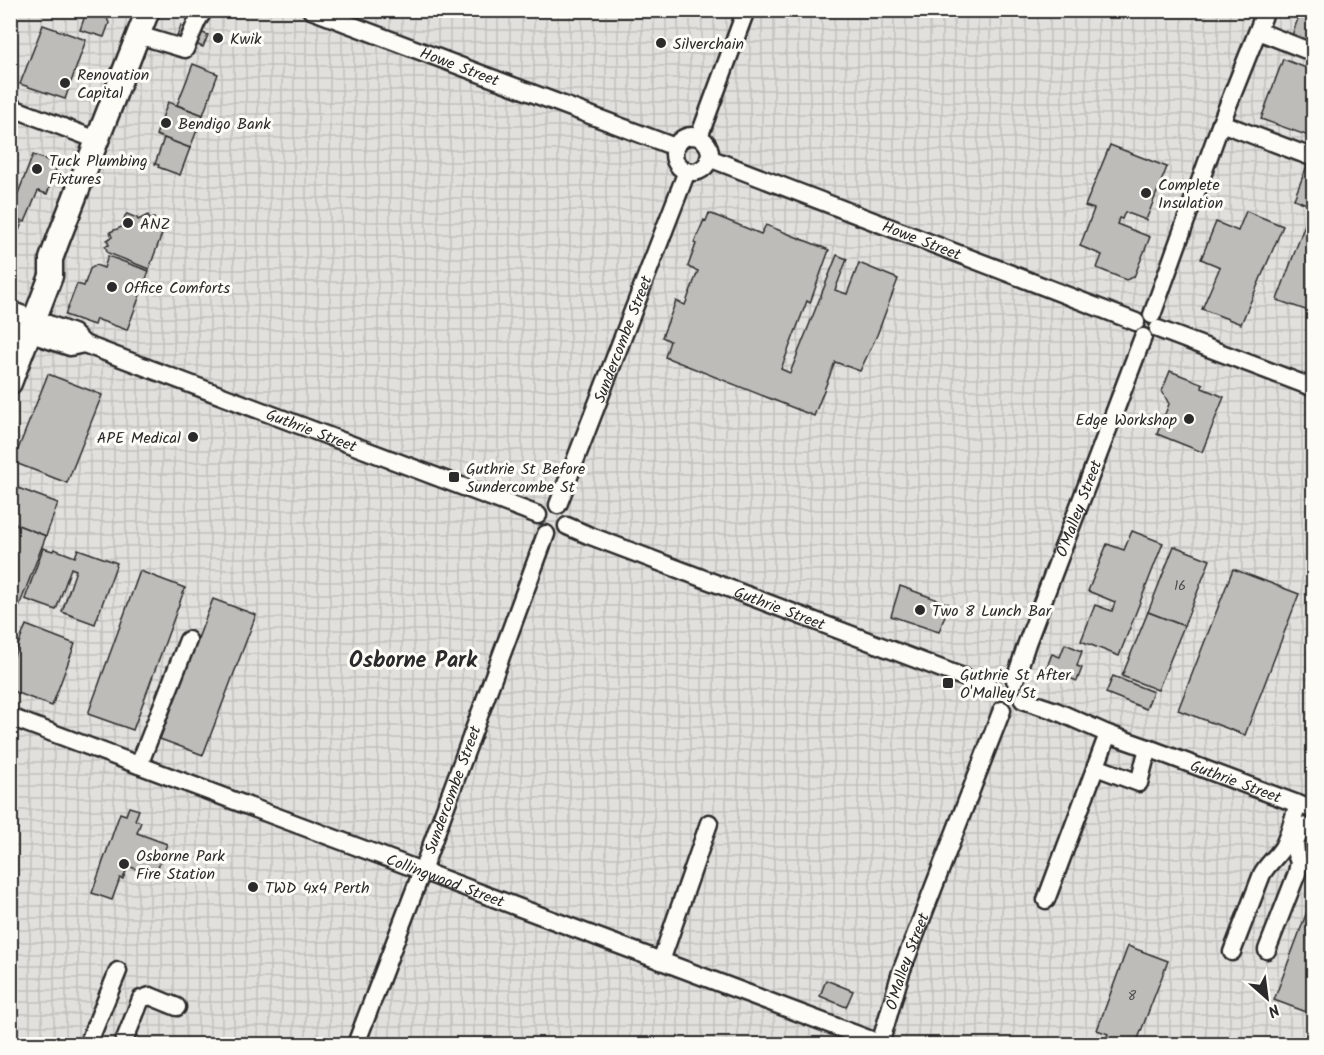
<svg xmlns="http://www.w3.org/2000/svg" width="1324" height="1055" font-family="Kalam,sans-serif">
  <defs>
    <pattern id="industrial-grid" width="8" height="8" patternUnits="userSpaceOnUse" patternTransform="scale(1.5)"><rect width="8" height="8" fill="#e1e0dc"/><path d="M0 4h8M4 0v8" fill="none" stroke="#c1c0bd"/></pattern>
  </defs>
  <rect width="100%" height="100%" fill="#f0efeb"/>
  <filter id="ink" filterUnits="userSpaceOnUse"><feTurbulence type="fractalNoise" baseFrequency=".0167" numOctaves="2"/><feDisplacementMap in="SourceGraphic" scale="12" xChannelSelector="R" yChannelSelector="G"/><feConvolveMatrix kernelMatrix="1 2 1 2 8 2 1 2 1" color-interpolation-filters="sRGB"/></filter>
  <g filter="url(#ink)">
    <rect fill="url(#industrial-grid)" x="11" y="11" width="1302" height="1033"/>
    <g fill="#bdbcb8" stroke="#2b2b2b" stroke-width="1.5">
      <polygon points="87,10 104,10 109,23 104,37 80,30"/>
      <polygon points="1301,10 1314,10 1314,47 1291,38"/>
      <polygon points="43,25 86,40 65,99 20,84"/>
      <polygon points="181,25 208,35 203,47 177,37"/>
      <polygon points="1283,59 1314,71 1314,138 1261,119"/>
      <polygon points="193,64 218,74 203,115 177,105"/>
      <polygon points="168,102 203,115 190,148 156,135"/>
      <polygon points="164,138 190,148 180,175 158,167 159,165 155,164"/>
      <polygon points="1110,145 1167,167 1146,220 1125,212 1122,219 1119,218 1117,224 1150,237 1134,277 1126,280 1097,268 1102,255 1080,246 1094,209 1085,206"/>
      <polygon points="33,155 58,164 47,194 38,191 25,222 10,216 10,214"/>
      <polygon points="1307,166 1314,168 1314,207 1294,199"/>
      <polygon points="1311,208 1314,208 1314,313 1277,300"/>
      <polygon points="1246,211 1283,226 1241,324 1202,309 1220,267 1201,259 1216,222 1238,231"/>
      <polygon points="709,213 761,234 766,225 829,250 810,303 807,301 781,369 790,373 837,255 847,259 835,290 847,294 859,263 898,279 877,335 860,371 835,362 814,416 665,357 670,341 662,337 676,301 685,305 698,271 690,268 688,266 696,244 694,243 704,220 706,221"/>
      <polygon points="127,214 137,218 138,220 148,215 150,220 154,218 157,223 161,221 164,228 149,269 108,253 105,246 109,245 107,240 112,237 110,232 122,227 125,216"/>
      <polygon points="10,219 22,223 16,238 10,236"/>
      <polygon points="108,256 149,271 127,330 96,319 94,325 65,315 77,284 84,286 90,269 96,265 104,268"/>
      <polygon points="1170,371 1203,384 1202,388 1224,397 1202,452 1157,434 1169,404 1162,391"/>
      <polygon points="48,374 102,395 67,483 13,462"/>
      <polygon points="10,485 58,503 46,536 10,522"/>
      <polygon points="10,522 46,536 10,630"/>
      <polygon points="1132,531 1163,543 1119,656 1081,641 1095,605 1112,611 1115,602 1088,591 1107,544 1124,550"/>
      <polygon points="1174,546 1210,560 1184,626 1148,612"/>
      <polygon points="43,548 53,551 54,549 75,557 78,549 117,563 95,624 62,612 76,570 71,568 56,610 25,599"/>
      <polygon points="1233,569 1299,594 1245,735 1178,710"/>
      <polygon points="140,571 185,588 133,730 88,714"/>
      <polygon points="900,586 949,604 939,632 891,616"/>
      <polygon points="213,599 256,615 203,755 160,739"/>
      <polygon points="1148,612 1184,626 1158,690 1122,676"/>
      <polygon points="26,625 75,644 52,706 10,690 10,666"/>
      <polygon points="1065,644 1082,651 1077,666 1082,668 1077,681 1046,669 1052,654 1060,657"/>
      <polygon points="1113,676 1153,692 1146,709 1106,693"/>
      <polygon points="129,807 139,810 135,820 141,822 137,833 167,844 155,876 128,866 123,879 120,878 112,900 92,893 120,813 126,815"/>
      <polygon points="1314,834 1314,861 1304,858"/>
      <polygon points="1314,893 1314,1010 1312,1014 1274,1000"/>
      <polygon points="1128,946 1168,961 1136,1044 1127,1041 1125,1044 1118,1044 1106,1039 1108,1034 1097,1030"/>
      <polygon points="826,980 853,991 846,1007 820,996"/>
    </g>
    <g fill="none" stroke-linecap="round" stroke-linejoin="round">
      <g stroke="#2b2b2b" stroke-width="21">
        <g id="minor">
          <path id="s1" d="M311 10 675 147"/>
          <polyline points="1258,31 1314,53"/>
          <polyline points="138,35 185,49 197,21 204,10"/>
          <polyline points="10,107 97,140"/>
          <polyline points="1221,123 1314,158"/>
          <circle cx="692" cy="154" r="18"/>
          <polyline points="699,137 746,10"/>
          <path id="s2" d="M709 158 1136 322"/>
          <path id="s3" d="M10 310 73 333 84 344 538 515"/>
          <polyline points="1152,315 1221,123 1266,10"/>
          <polyline points="10,327 70,347 84,344"/>
          <polyline points="1158,329 1314,388"/>
          <path id="s4" d="M558 505 687 171"/>
          <path id="s5" d="M567 526 588 535 992 688"/>
          <path id="s6" d="M1015 680 1027 643 1143 337"/>
          <path id="s7" d="M1023 700 1056 711 1108 734 1148 748 1314 810"/>
          <path id="s8" d="M10 717 422 871 882 1044"/>
          <polyline points="139,765 188,640"/>
          <polyline points="1096,767 1139,783 1148,748"/>
          <polyline points="1046,900 1108,734"/>
          <polyline points="1267,950 1297,873 1299,862 1296,854 1295,843 1302,826"/>
          <path d="M1232 952 1262 874C1268 863 1277 857 1283 847 1290 834 1293 818 1298 804"/>
          <polyline points="661,961 709,823"/>
          <polyline points="88,1044 118,971"/>
          <polyline points="123,1044 141,999 150,996 177,1007"/>
          <path id="s9" d="M356 1044 422 871 546 534"/>
          <path id="s10" d="M880 1044 901 972 1002 710"/>
        </g>
      </g>
      <g stroke="#2b2b2b" stroke-width="27">
        <polyline id="major" points="10,383 51,276 51,259 58,240 148,10"/>
      </g>
      <use href="#minor" stroke="#fdfcf7" stroke-width="16"/>
      <use href="#major" stroke="#fdfcf7" stroke-width="22"/>
    </g>
  </g>
  <g fill="#2b2b2b" stroke="#fdfcf7" stroke-width="2">
    <circle cx="218" cy="38" r="6"/>
    <circle cx="661" cy="43" r="6"/>
    <circle cx="65" cy="83" r="6"/>
    <circle cx="166" cy="123" r="6"/>
    <circle cx="37" cy="169" r="6"/>
    <circle cx="1146" cy="193" r="6"/>
    <circle cx="128" cy="223" r="6"/>
    <circle cx="112" cy="287" r="6"/>
    <circle cx="1189" cy="419" r="6"/>
    <circle cx="193" cy="437" r="6"/>
    <rect x="448" y="471" width="12" height="12" rx="3"/>
    <circle cx="920" cy="610" r="6"/>
    <rect x="942" y="677" width="12" height="12" rx="3"/>
    <circle cx="124" cy="864" r="6"/>
    <circle cx="253" cy="887" r="6"/>
  </g>
  <g text-anchor="middle" stroke-width="6" stroke-linejoin="round" paint-order="stroke">
    <g font-size="14" fill="#504f4e">
      <text x="1180" y="590">16</text>
      <text x="1132" y="1000">8</text>
    </g>
    <g font-size="16" fill="#2b2b2b" stroke="#fdfcf7" text-anchor="start">
      <text x="230" y="44">Kwik</text>
      <text x="673" y="49">Silverchain</text>
      <text x="77" y="80">Renovation<tspan x="77" dy="18">Capital</tspan></text>
      <text x="178" y="129">Bendigo Bank</text>
      <text x="49" y="166">Tuck Plumbing<tspan x="49" dy="18">Fixtures</tspan></text>
      <text x="1158" y="190">Complete<tspan x="1158" dy="18">Insulation</tspan></text>
      <text x="140" y="229">ANZ</text>
      <text x="124" y="293">Office Comforts</text>
      <text x="1177" y="425" text-anchor="end">Edge Workshop</text>
      <text x="181" y="443" text-anchor="end">APE Medical</text>
      <text x="466" y="474">Guthrie St Before<tspan x="466" dy="18">Sundercombe St</tspan></text>
      <text x="932" y="616">Two 8 Lunch Bar</text>
      <text x="960" y="680">Guthrie St After<tspan x="960" dy="18">O'Malley St</tspan></text>
      <text x="136" y="861">Osborne Park<tspan x="136" dy="18">Fire Station</tspan></text>
      <text x="265" y="893">TWD 4x4 Perth</text>
    </g>
    <g font-size="16" fill="#2b2b2b" stroke="#fdfcf7">
      <text dy="6" stroke="none"><textPath href="#s1" startOffset="159">Howe Street</textPath></text>
      <text dy="6" stroke="none"><textPath href="#s2" startOffset="228">Howe Street</textPath></text>
      <text dy="6" stroke="none"><textPath href="#s4" startOffset="178">Sundercombe Street</textPath></text>
      <text dy="6" stroke="none"><textPath href="#s3" startOffset="326">Guthrie Street</textPath></text>
      <text dy="6" stroke="none"><textPath href="#s6" startOffset="183">O'Malley Street</textPath></text>
      <text dy="6" stroke="none"><textPath href="#s5" startOffset="228">Guthrie Street</textPath></text>
      <text dy="6" stroke="none"><textPath href="#s7" startOffset="228">Guthrie Street</textPath></text>
      <text dy="6" stroke="none"><textPath href="#s9" startOffset="272">Sundercombe Street</textPath></text>
      <text dy="6" stroke="none"><textPath href="#s8" startOffset="465">Collingwood Street</textPath></text>
      <text dy="6" stroke="none"><textPath href="#s10" startOffset="87">O'Malley Street</textPath></text>
    </g>
    <g font-size="22" font-weight="bold" fill="#2b2b2b" stroke="#fdfcf7">
      <text x="413" y="667">Osborne Park</text>
    </g>
  </g>
  <rect width="1324" height="1055" fill="none" stroke="#fdfcf7" stroke-width="36"/>
  <rect x="18" y="18" width="1288" height="1019" fill="none" stroke="#2b2b2b" stroke-width="2" filter="url(#ink)"/>
  <g transform="translate(1267 998) rotate(152)" stroke="#fdfcf7" stroke-width="4.5" paint-order="stroke">
  <path d="M0-4.5L10 22L0 15L-10 22Z" fill="#2b2b2b"/>
  <text y="-9" font-size="16" font-weight="bold" text-anchor="middle" fill="#2b2b2b">N</text>
  </g>
</svg>
